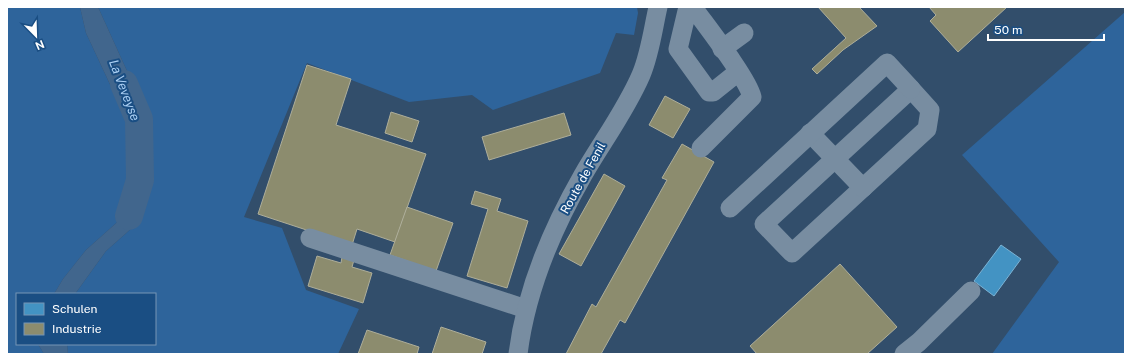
<svg xmlns="http://www.w3.org/2000/svg" width="1132" height="361" font-family="'Public Sans',sans-serif">
  <rect width="100%" height="100%" fill="#324e6b"/>
  <g fill="#2e649b">
    <polygon points="7,7 80,7 86,33 114,93 139,119 140,180 123,217 86,250 63,279 54,294 17,294 17,344 38,344 44,354 7,354"/>
    <polygon points="98,7 637,7 638,13 634,35 616,33 600,73 493,110 472,95 409,102 307,63 244,217 282,228 306,290 359,309 338,354 68,354 67,344 155,344 155,294 75,294 106,251 141,220 151,148 127,71"/>
    <polygon points="1125,12 1125,354 992,354 1059,262 962,155"/>
  </g>
  <g fill="#41668d">
    <polygon points="80,7 98,7 127,71 137,100 151,148 153,184 141,220 106,251 75,294 54,294 63,279 86,250 123,217 140,180 139,119 114,93 86,33"/>
    <polygon points="38,344 67,344 68,354 44,354"/>
  </g>
  <polygon fill="#4393c3" stroke="#7bb3d5" points="1001,245 1021,259 994,296 974,281"/>
  <g fill="#8c8c6e" stroke="#aeae9a">
    <polygon points="818,7 859,7 877,26 843,50 817,74 812,69 846,38"/>
    <polygon points="929,7 1007,7 958,52 930,21 936,15"/>
    <polygon points="307,65 351,79 336,125 426,154 395,242 357,229 352,245 258,214"/>
    <polygon points="665,96 690,109 673,138 649,125"/>
    <polygon points="391,112 419,121 412,142 385,133"/>
    <polygon points="564,113 571,135 489,160 482,137"/>
    <polygon points="682,144 714,162 625,323 620,320 601,354 566,354 592,304 596,307 667,180 662,178"/>
    <polygon points="604,174 625,186 581,266 559,254"/>
    <polygon points="475,191 501,199 497,211 528,221 507,288 467,276 488,209 471,204"/>
    <polygon points="407,207 453,223 436,271 390,255"/>
    <polygon points="317,256 341,263 342,257 354,260 352,267 372,273 363,303 308,286"/>
    <polygon points="840,264 897,327 867,354 757,354 750,346"/>
    <polygon points="441,327 486,342 482,354 432,354"/>
    <polygon points="367,330 419,347 417,354 358,354"/>
  </g>
  <g fill="none" stroke-linecap="round" stroke-linejoin="round">
    <polyline stroke="#41668d" stroke-width="28" points="124,84 139,119 140,180 129,216"/>
    <g stroke="#788da1" stroke-width="19">
      <polyline points="722,49 744,33"/>
      <polygon points="911,89 930,110 927,129 792,253 764,224"/>
      <polyline points="810,133 863,188"/>
      <path d="M701 148 752 97C748 79 708 28 695 10L692 8 687 11 678 49 709 92H713L738 72"/>
      <polyline points="730,208 887,63 911,89"/>
      <polyline points="310,238 526,309"/>
      <path d="M518 354C526 290 551 231 583 175 602 142 626 110 641 75 650 54 653 29 658 7"/>
      <polyline points="904,354 919,342 971,291"/>
    </g>
  </g>
  <g text-anchor="middle" stroke-width="4" stroke-linejoin="round" paint-order="stroke">
    <g font-size="12" fill="#fff" stroke="#1a4e83">
      <text transform="translate(583 178) rotate(-61)" y="4">Route de Fenil</text>
    </g>
    <g font-size="13" font-style="italic" fill="#abcff3" stroke="#1a4e83">
      <text transform="translate(125 90) rotate(69)" y="5">La Veveyse</text>
    </g>
  </g>
  <rect width="1132" height="361" fill="none" stroke="#ffffff" stroke-width="16"/>
  <rect x="16" y="293" width="140" height="52" fill="#1a4e83" stroke="#7695b5"/>
  <rect x="24" y="303" width="20" height="12" fill="#4393c3" stroke="#7695b5"/>
  <text x="52" y="313" font-size="12" fill="#ffffff">Schulen</text>
  <rect x="24" y="323" width="20" height="12" fill="#8c8c6e" stroke="#7695b5"/>
  <text x="52" y="333" font-size="12" fill="#ffffff">Industrie</text>
  <g transform="translate(36 36) rotate(157)" stroke="#1a4e83" stroke-width="3" paint-order="stroke">
  <path d="M0-3L7 15L0 10L-7 15Z" fill="#ffffff"/>
  <text y="-6" font-size="11" font-weight="bold" text-anchor="middle" fill="#ffffff">N</text>
  </g>
  <path d="M988 34v6h116v-6" fill="none" stroke="#ffffff" stroke-width="2"/>
  <text x="994" y="34" font-size="12" fill="#ffffff" stroke="#1a4e83" stroke-width="3" paint-order="stroke">50 m</text>
</svg>
